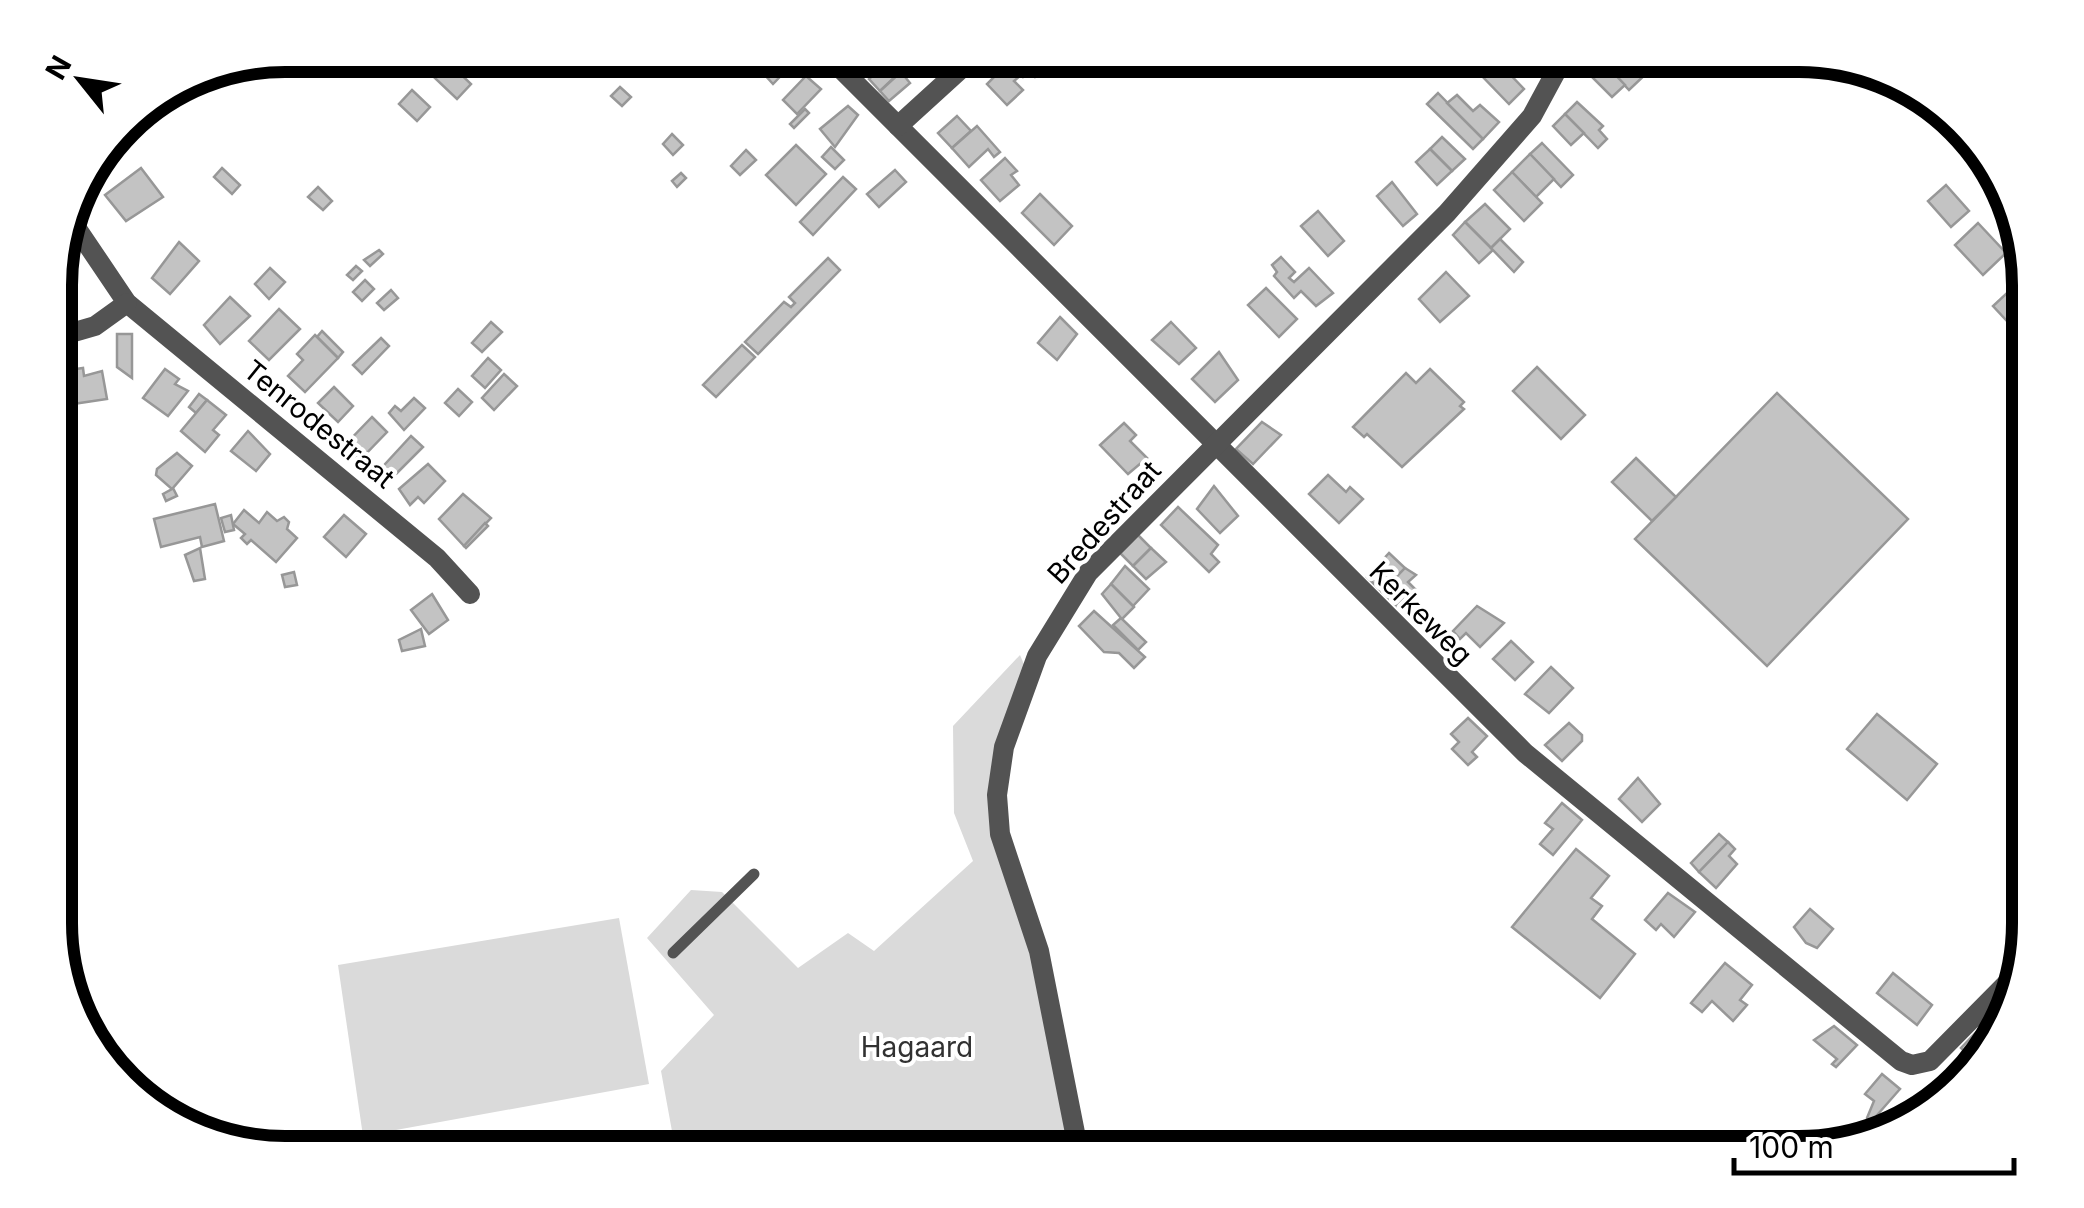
<svg xmlns="http://www.w3.org/2000/svg" width="2084" height="1208" font-family="Inter,sans-serif">
  <rect width="100%" height="100%" fill="#fff"/>
  <g fill="#dadada">
    <polygon points="1020,655 1026,669 988,796 1034,951 1071,1153 676,1153 661,1071 714,1015 647,938 691,890 722,892 798,968 848,933 874,951 973,861 954,813 953,726"/>
    <polygon points="619,918 649,1084 363,1136 338,965"/>
    <polygon points="660,1132 663,1153 538,1153 659,1132"/>
    <polygon points="481,1135 485,1153 386,1153"/>
  </g>
  <g fill="#c3c3c3" stroke="#979797" stroke-width="2.5">
    <polygon points="426,55 441,55 471,84 457,99 419,63"/>
    <polygon points="476,55 504,55 491,69"/>
    <polygon points="778,55 799,57 773,84 762,72"/>
    <polygon points="1017,55 1045,55 1051,62 1035,77 1030,71 1023,77 1009,62"/>
    <polygon points="1606,55 1632,55 1649,71 1629,90 1601,60"/>
    <polygon points="890,59 901,71 880,91 869,79"/>
    <polygon points="1601,60 1625,85 1612,97 1588,73"/>
    <polygon points="1009,62 1021,75 1014,81 1023,90 1007,105 987,84"/>
    <polygon points="1490,64 1495,69 1500,64 1524,89 1509,104 1480,74"/>
    <polygon points="901,72 910,83 889,101 880,91"/>
    <polygon points="806,76 821,89 797,114 783,100"/>
    <polygon points="620,87 631,97 622,106 611,96"/>
    <polygon points="412,90 430,107 417,121 399,104"/>
    <polygon points="1438,93 1483,139 1473,149 1427,104"/>
    <polygon points="1457,95 1473,111 1480,105 1499,122 1483,139 1447,103"/>
    <polygon points="1577,102 1603,126 1599,130 1607,139 1598,148 1565,114"/>
    <polygon points="848,106 858,115 835,147 820,129"/>
    <polygon points="805,109 809,113 794,128 790,124"/>
    <polygon points="1565,114 1584,133 1571,145 1553,126"/>
    <polygon points="957,116 971,131 952,148 938,133"/>
    <polygon points="977,126 1000,152 994,157 988,149 969,167 952,148"/>
    <polygon points="672,134 683,145 673,155 663,144"/>
    <polygon points="1442,137 1465,159 1452,171 1430,149"/>
    <polygon points="1542,143 1573,175 1561,187 1530,154"/>
    <polygon points="796,145 826,174 796,205 766,175"/>
    <polygon points="831,147 844,160 835,169 822,157"/>
    <polygon points="1430,149 1452,171 1437,185 1416,162"/>
    <polygon points="746,150 756,160 740,175 731,166"/>
    <polygon points="1530,154 1554,179 1536,197 1512,172"/>
    <polygon points="1005,158 1017,171 1011,175 1019,185 1000,201 981,180"/>
    <polygon points="141,168 163,197 126,221 105,195"/>
    <polygon points="222,168 240,185 232,194 214,177"/>
    <polygon points="895,170 906,182 879,207 867,194"/>
    <polygon points="1512,172 1542,203 1524,221 1494,190"/>
    <polygon points="681,173 686,178 677,187 672,181"/>
    <polygon points="843,177 856,189 813,235 800,222"/>
    <polygon points="1392,182 1417,214 1403,226 1377,196"/>
    <polygon points="1946,185 1969,211 1951,227 1928,201"/>
    <polygon points="318,187 332,201 323,210 308,197"/>
    <polygon points="1040,194 1072,226 1054,245 1022,213"/>
    <polygon points="1485,204 1510,229 1491,248 1465,222"/>
    <polygon points="1318,211 1344,241 1328,256 1301,226"/>
    <polygon points="1465,222 1493,250 1479,263 1453,235"/>
    <polygon points="1978,223 2006,253 1983,275 1955,245"/>
    <polygon points="1500,239 1523,262 1514,272 1491,248"/>
    <polygon points="179,242 199,261 170,294 152,278"/>
    <polygon points="379,250 383,254 370,266 364,260"/>
    <polygon points="1281,257 1295,272 1289,278 1294,282 1309,268 1333,293 1316,306 1301,291 1294,298 1274,276 1277,272 1272,265"/>
    <polygon points="828,258 840,270 758,354 745,342 784,302 791,307 795,303 789,297"/>
    <polygon points="356,266 362,271 353,280 347,275"/>
    <polygon points="270,268 285,282 269,299 255,284"/>
    <polygon points="1446,272 1469,296 1440,322 1419,299"/>
    <polygon points="365,280 374,289 362,301 353,292"/>
    <polygon points="2021,280 2028,288 2028,299 2006,320 1993,306"/>
    <polygon points="1266,288 1297,319 1279,337 1248,305"/>
    <polygon points="391,290 398,298 384,310 377,303"/>
    <polygon points="230,297 250,316 220,344 204,325"/>
    <polygon points="2028,299 2028,326 2023,332 2009,317"/>
    <polygon points="279,309 300,329 269,360 249,341"/>
    <polygon points="1060,317 1077,334 1057,360 1038,343"/>
    <polygon points="491,322 502,332 482,352 472,343"/>
    <polygon points="1171,322 1196,348 1179,364 1152,340"/>
    <polygon points="322,331 343,352 338,358 317,337"/>
    <polygon points="117,334 132,334 132,378 117,367"/>
    <polygon points="315,335 338,358 305,392 288,376 303,360 297,354"/>
    <polygon points="381,338 389,346 362,374 353,365"/>
    <polygon points="742,345 755,357 716,397 703,385"/>
    <polygon points="1219,352 1238,380 1215,402 1192,379"/>
    <polygon points="488,358 501,370 485,388 472,376"/>
    <polygon points="1537,367 1585,415 1561,439 1513,391"/>
    <polygon points="83,368 84,376 102,371 107,399 73,404 69,370"/>
    <polygon points="165,369 179,379 175,384 188,391 168,416 143,398"/>
    <polygon points="1430,369 1464,402 1460,406 1464,409 1402,467 1367,434 1364,437 1353,427 1406,373 1416,383"/>
    <polygon points="504,374 517,386 494,410 482,398"/>
    <polygon points="334,387 353,406 338,422 318,403"/>
    <polygon points="458,389 472,402 459,416 445,403"/>
    <polygon points="1777,393 1908,519 1767,666 1635,539"/>
    <polygon points="199,394 207,400 196,413 189,407"/>
    <polygon points="414,398 425,408 404,430 389,413 395,406 401,411"/>
    <polygon points="207,400 226,415 213,430 219,435 205,452 181,431"/>
    <polygon points="64,401 69,423 57,424 57,402"/>
    <polygon points="372,417 387,432 359,461 344,446"/>
    <polygon points="1262,422 1281,435 1253,464 1236,449"/>
    <polygon points="1124,423 1136,435 1130,441 1147,458 1128,474 1100,445"/>
    <polygon points="248,431 270,454 256,471 231,451"/>
    <polygon points="411,436 423,447 385,485 374,476"/>
    <polygon points="177,453 192,466 173,488 177,496 166,501 163,494 172,489 156,475 157,469"/>
    <polygon points="1636,458 1676,497 1652,521 1612,482"/>
    <polygon points="428,464 445,481 424,503 418,497 410,505 399,489"/>
    <polygon points="1328,475 1346,492 1350,487 1363,499 1339,523 1309,494"/>
    <polygon points="1214,486 1238,516 1220,533 1197,509"/>
    <polygon points="463,494 491,518 464,546 439,519"/>
    <polygon points="215,504 224,541 202,547 200,537 161,547 154,519"/>
    <polygon points="1178,507 1218,545 1211,554 1219,562 1209,572 1161,525"/>
    <polygon points="244,510 259,523 267,512 277,521 284,517 289,522 287,529 297,538 276,562 251,540 247,544 241,538 245,534 233,524"/>
    <polygon points="231,515 234,530 225,532 221,518"/>
    <polygon points="344,515 366,534 346,557 324,537"/>
    <polygon points="485,523 488,526 466,548 464,546"/>
    <polygon points="1138,535 1151,548 1133,566 1120,553"/>
    <polygon points="200,548 205,579 194,581 185,555"/>
    <polygon points="1151,548 1166,562 1146,579 1133,566"/>
    <polygon points="1389,553 1405,568 1382,592 1367,577"/>
    <polygon points="1125,566 1149,589 1133,606 1111,584"/>
    <polygon points="1405,568 1416,575 1408,582 1415,589 1397,606 1382,592"/>
    <polygon points="294,572 297,585 285,587 282,575"/>
    <polygon points="1111,584 1134,607 1122,619 1146,642 1138,650 1113,625 1121,618 1102,594"/>
    <polygon points="432,594 448,620 429,634 411,610"/>
    <polygon points="1477,606 1504,623 1480,647 1466,633 1460,639 1453,631"/>
    <polygon points="1094,611 1145,657 1134,668 1119,653 1104,652 1079,626"/>
    <polygon points="421,629 425,646 402,651 399,640"/>
    <polygon points="1511,641 1533,662 1515,680 1493,659"/>
    <polygon points="1551,667 1573,688 1549,713 1525,694"/>
    <polygon points="1877,714 1937,764 1907,800 1847,749"/>
    <polygon points="1468,718 1487,736 1472,752 1477,757 1468,765 1452,749 1459,742 1451,734"/>
    <polygon points="1569,723 1582,735 1582,741 1562,761 1545,745"/>
    <polygon points="1638,778 1660,804 1642,822 1619,799"/>
    <polygon points="1562,803 1582,820 1553,855 1540,844 1553,829 1545,823"/>
    <polygon points="1719,834 1728,842 1699,872 1691,863"/>
    <polygon points="1728,842 1735,849 1729,856 1737,864 1716,888 1699,872"/>
    <polygon points="1576,849 1609,876 1591,898 1602,906 1592,919 1635,954 1600,998 1512,927"/>
    <polygon points="1668,893 1695,912 1674,937 1661,924 1656,930 1645,920"/>
    <polygon points="1810,909 1833,929 1817,948 1806,943 1794,927"/>
    <polygon points="1725,963 1752,985 1740,1000 1747,1005 1733,1021 1712,1001 1702,1012 1691,1003"/>
    <polygon points="1893,973 1932,1005 1917,1025 1877,993"/>
    <polygon points="1984,1024 1997,1035 1975,1062 1961,1048"/>
    <polygon points="1834,1026 1857,1045 1836,1067 1832,1064 1837,1059 1814,1040"/>
    <polygon points="1882,1074 1900,1089 1871,1122 1867,1118 1874,1101 1865,1094"/>
  </g>
  <g fill="none" stroke-linecap="round" stroke-linejoin="round">
    <polyline stroke="#535353" stroke-width="11" points="673,953 754,874"/>
    <g stroke="#535353" stroke-width="20">
      <polyline points="827,55 1525,753 1901,1061 1912,1065 1930,1061 2018,972"/>
      <polyline points="1953,123 1992,163"/>
      <polyline points="898,126 976,55"/>
      <polyline points="108,145 208,70"/>
      <polyline points="69,217 127,303 437,558 470,594"/>
      <polyline points="57,337 95,326 127,303"/>
      <polyline points="1079,1153 1039,951 1000,834 997,795 1004,747 1037,656 1088,573 1447,213 1532,116 1565,55"/>
    </g>
  </g>
  <g text-anchor="middle" stroke-width="8" stroke-linejoin="round" paint-order="stroke">
    <g font-size="28" fill="#000" stroke="#fff">
      <text transform="translate(319 424) rotate(39)" y="10">Tenrodestraat</text>
      <text transform="translate(1104 522) rotate(-48)" y="10">Bredestraat</text>
      <text transform="translate(1421 613) rotate(45)" y="10">Kerkeweg</text>
    </g>
    <g font-size="28" fill="#313131" stroke="#fff">
      <text x="917" y="1057">Hagaard</text>
    </g>
  </g>
  <path d="M0 0H2084V1208H0ZM285 72H1799A213 213 0 0 1 2012 285V923A213 213 0 0 1 1799 1136H285A213 213 0 0 1 72 923V285A213 213 0 0 1 285 72Z" fill="#fff" fill-rule="evenodd"/>
  <path fill="none" stroke="#000" stroke-width="12" d="M285 72H1799A213 213 0 0 1 2012 285V923A213 213 0 0 1 1799 1136H285A213 213 0 0 1 72 923V285A213 213 0 0 1 285 72Z"/>
  <g transform="translate(80 80) rotate(300)" stroke="#ffffff" stroke-width="8" paint-order="stroke">
  <path d="M0-8L18 38L0 25L-18 38Z" fill="#000000"/>
  <text y="-15" font-size="28" font-weight="bold" text-anchor="middle" fill="#000000">N</text>
  </g>
  <path d="M1734 1158v15h280v-15" fill="none" stroke="#000000" stroke-width="5"/>
  <text x="1749" y="1158" font-size="30" fill="#000000" stroke="#ffffff" stroke-width="8" paint-order="stroke">100 m</text>
</svg>
